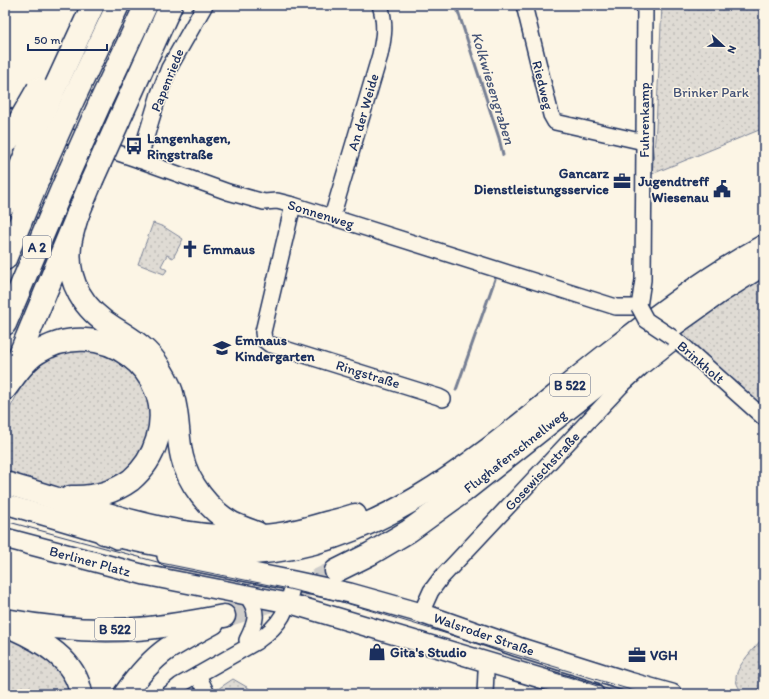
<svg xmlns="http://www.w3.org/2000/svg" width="769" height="699" font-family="Itim,sans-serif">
  <defs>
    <pattern id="green-dots" width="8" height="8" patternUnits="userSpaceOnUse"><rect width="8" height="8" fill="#dfdbd4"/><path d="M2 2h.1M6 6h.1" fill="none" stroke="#bfbcb8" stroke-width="1.8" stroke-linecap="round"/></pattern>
  </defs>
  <rect width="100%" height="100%" fill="#fcf5e5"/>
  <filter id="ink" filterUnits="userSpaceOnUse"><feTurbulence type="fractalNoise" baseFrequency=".025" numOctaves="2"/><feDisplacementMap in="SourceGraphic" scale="8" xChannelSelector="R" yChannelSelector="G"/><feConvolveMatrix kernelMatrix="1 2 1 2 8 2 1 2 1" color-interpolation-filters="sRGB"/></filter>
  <g filter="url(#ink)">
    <g fill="url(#green-dots)" stroke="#7d8599">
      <polygon points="662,5 764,5 764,128 652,174 656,127"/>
      <polygon points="15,141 23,143 5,186 5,154"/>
      <polygon points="153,223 164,227 183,239 173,258 167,255 161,266 167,270 164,274 138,264"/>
      <polygon points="764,276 764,408 679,333 755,281"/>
      <polygon points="83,350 111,353 142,378 155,425 128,477 66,492 5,476 5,418 21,387 30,373 50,357 61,353"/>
      <path d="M764 637V694H742C740 689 736 684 736 679 735 667 756 646 764 637Z"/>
      <polygon points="5,638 17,641 57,664 73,694 5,694"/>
      <polygon points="233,679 252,690 253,694 216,694 215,691"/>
    </g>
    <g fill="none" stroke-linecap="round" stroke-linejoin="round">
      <g stroke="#767f94" stroke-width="3">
        <polyline points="456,5 499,138 503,155"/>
        <polyline points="456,390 495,279"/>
      </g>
      <path stroke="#cfcdca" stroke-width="22" stroke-dasharray="22 11" stroke-linecap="butt" d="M224 616C264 606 300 589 336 571"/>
      <g stroke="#1b2f5e" stroke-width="18">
        <g id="minor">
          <polyline points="524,5 551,115 555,122 644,142"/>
          <polyline points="5,115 27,123"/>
          <polyline points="50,130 139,160 228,192 264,202 277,201 293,205 616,307 639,307 643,280 645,5"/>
          <polyline points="139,160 159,94 169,68 205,5"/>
          <polyline points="293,205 263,332 264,340 269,344 439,397 443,399"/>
          <path d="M332 217 380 55C384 36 386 24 380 5"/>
          <polyline points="673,338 687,349 764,418"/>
          <path d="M246 595C260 612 256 622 247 640"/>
          <polyline points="421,613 431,591 440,579 621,386 643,366 676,340"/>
          <polyline points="198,675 207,694"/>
          <path d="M169 694 180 685 256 642C283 623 286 612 294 581"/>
          <polyline points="485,694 486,672 489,662"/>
        </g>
      </g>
      <g stroke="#1b2f5e" stroke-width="22">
        <g id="major">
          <polyline points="5,504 104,533 117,539"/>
          <polyline points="5,538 145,575 288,603 594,694"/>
          <polyline points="167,556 294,581 350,593 421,613 518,647 629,682 672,694"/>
        </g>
      </g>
      <g stroke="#1b2f5e" stroke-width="25">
        <g id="highway">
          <polyline points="52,94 93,5"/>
          <polyline points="72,102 118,5"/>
          <polyline points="100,103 146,5"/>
          <polyline points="119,120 171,5"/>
          <polyline points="5,204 28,149"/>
          <path d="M78 213C75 224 71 235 70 246 66 282 84 310 114 328 132 339 150 350 161 370 166 378 171 387 173 397 179 416 177 437 182 457 188 483 209 510 232 523 240 527 249 530 257 533"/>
          <polyline points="5,259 47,158"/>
          <polyline points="5,324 70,170"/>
          <polyline points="13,371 92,180"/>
          <path d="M5 389C15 376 24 361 37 353 99 313 179 370 157 440 152 457 144 469 131 480 113 493 93 498 71 497"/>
          <path d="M5 483C89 507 174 543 263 536 284 535 306 529 326 523 335 521 346 518 355 515"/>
          <path d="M104 533C154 544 203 556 254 553 392 545 502 437 605 356 656 316 707 277 764 246"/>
          <polyline points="336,571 370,554 409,531 464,491 673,325 718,293 764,264"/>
          <path d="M5 620C48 628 93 632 136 629 166 627 195 621 224 616"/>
          <path d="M13 628C42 641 76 660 81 694"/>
          <path d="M125 694C137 677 150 661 167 649 182 640 198 631 213 623"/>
        </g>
      </g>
      <use href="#minor" stroke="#fcf5e5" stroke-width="15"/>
      <use href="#major" stroke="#fcf5e5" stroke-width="19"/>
      <use href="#highway" stroke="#fcf5e5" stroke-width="22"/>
      <g stroke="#1b2f5e" stroke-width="1">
        <polyline points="5,521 161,563 289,589 346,603 644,694"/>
        <polyline points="549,671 620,693"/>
      </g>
      <g stroke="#1b2f5e" stroke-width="18" stroke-linecap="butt">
        <polyline id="minor-bridge" points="639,307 646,320 673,338"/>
      </g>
      <g stroke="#1b2f5e" stroke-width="25" stroke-linecap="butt">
        <g id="highway-bridge">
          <polyline points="8,141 38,89"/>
          <polyline points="28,149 52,94"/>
          <polyline points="47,158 72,102"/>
          <polyline points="70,170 100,103"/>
          <polyline points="92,180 119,120"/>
        </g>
      </g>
      <use href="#minor-bridge" stroke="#fcf5e5" stroke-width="15"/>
      <use href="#highway-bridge" stroke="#fcf5e5" stroke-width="22"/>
    </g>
  </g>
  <defs>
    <g id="bus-bare" transform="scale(1.38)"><path d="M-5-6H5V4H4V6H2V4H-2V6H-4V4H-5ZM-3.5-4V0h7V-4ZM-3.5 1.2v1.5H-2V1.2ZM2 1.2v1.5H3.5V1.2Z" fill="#1b2f5e" stroke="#fcf5e5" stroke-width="2.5" paint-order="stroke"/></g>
    <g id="office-bare" transform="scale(1.38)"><path d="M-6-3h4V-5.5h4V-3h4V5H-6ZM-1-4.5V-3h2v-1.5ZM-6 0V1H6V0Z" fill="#1b2f5e" stroke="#fcf5e5" stroke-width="2.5" paint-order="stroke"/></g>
    <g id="civic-bare" transform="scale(1.38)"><path d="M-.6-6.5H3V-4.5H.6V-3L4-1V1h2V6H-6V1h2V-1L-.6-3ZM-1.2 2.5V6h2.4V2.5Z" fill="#1b2f5e" stroke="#fcf5e5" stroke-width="2.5" paint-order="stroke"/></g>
    <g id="church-bare" transform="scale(1.38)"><path d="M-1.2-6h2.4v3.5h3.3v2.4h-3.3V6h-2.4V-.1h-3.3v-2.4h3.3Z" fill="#1b2f5e" stroke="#fcf5e5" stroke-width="2.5" paint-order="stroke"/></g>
    <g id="school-bare" transform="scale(1.38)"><path d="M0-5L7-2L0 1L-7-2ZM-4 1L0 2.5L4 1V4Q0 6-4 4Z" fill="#1b2f5e" stroke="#fcf5e5" stroke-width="2.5" paint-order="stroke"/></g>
    <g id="shop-bare" transform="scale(1.38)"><path d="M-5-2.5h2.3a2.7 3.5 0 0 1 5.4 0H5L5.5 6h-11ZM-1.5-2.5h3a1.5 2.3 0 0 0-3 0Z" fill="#1b2f5e" stroke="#fcf5e5" stroke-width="2.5" paint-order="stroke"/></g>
  </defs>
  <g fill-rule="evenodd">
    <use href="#bus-bare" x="134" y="146"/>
    <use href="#office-bare" x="622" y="181"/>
    <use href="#civic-bare" x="722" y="189"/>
    <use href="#church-bare" x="190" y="249"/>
    <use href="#school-bare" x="222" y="348"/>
    <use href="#shop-bare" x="377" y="652"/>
    <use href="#office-bare" x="637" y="655"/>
  </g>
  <g text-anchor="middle" stroke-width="3" stroke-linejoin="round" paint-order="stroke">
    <g fill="#fcf5e5" stroke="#5e6a86" stroke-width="1">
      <rect x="23" y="236" width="28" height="22" rx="3"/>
      <rect x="550" y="374" width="40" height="22" rx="3"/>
      <rect x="95" y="618" width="40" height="22" rx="3"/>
    </g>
    <g font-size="13" font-weight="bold" fill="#1b2f5e">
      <text x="37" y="252">A 2</text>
      <text x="570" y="390">B 522</text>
      <text x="115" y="634">B 522</text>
    </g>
    <g font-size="14" fill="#1b2f5e" stroke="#fcf5e5">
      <text transform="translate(167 80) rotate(-68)" y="5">Papenriede</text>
      <text transform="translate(543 85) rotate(76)" y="5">Riedweg</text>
      <text transform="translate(363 112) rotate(-74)" y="5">An der Weide</text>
      <text transform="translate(644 120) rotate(-90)" y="5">Fuhrenkamp</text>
      <text transform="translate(321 214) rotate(17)" y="5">Sonnenweg</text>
      <text transform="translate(701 362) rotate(41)" y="5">Brinkholt</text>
      <text transform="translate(368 374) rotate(17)" y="5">Ringstraße</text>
      <text transform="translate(515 451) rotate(-38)" y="5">Flughafenschnellweg</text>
      <text transform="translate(542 471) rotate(-47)" y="5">Gosewischstraße</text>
      <text transform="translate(90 561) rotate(15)" y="5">Berliner Platz</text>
      <text transform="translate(484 634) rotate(19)" y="5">Walsroder Straße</text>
    </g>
    <g font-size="14" fill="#425176" stroke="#fcf5e5">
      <text x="711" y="97">Brinker Park</text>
    </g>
    <g font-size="14" font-weight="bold" fill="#1b2f5e" stroke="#fcf5e5" text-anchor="start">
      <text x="147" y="143">Langenhagen,<tspan x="147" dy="16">Ringstraße</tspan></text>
      <text x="609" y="178" text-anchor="end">Gancarz<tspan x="609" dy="16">Dienstleistungsservice</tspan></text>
      <text x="709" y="186" text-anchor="end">Jugendtreff<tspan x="709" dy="16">Wiesenau</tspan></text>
      <text x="203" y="254">Emmaus</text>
      <text x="235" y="345">Emmaus<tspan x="235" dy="16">Kindergarten</tspan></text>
      <text x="390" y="657">Gita's Studio</text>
      <text x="650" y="660">VGH</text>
    </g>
    <g font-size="15" font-style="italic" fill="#485779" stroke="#fcf5e5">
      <text transform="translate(493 88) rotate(73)" y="5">Kolkwiesengraben</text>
    </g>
  </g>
  <rect width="769" height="699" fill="none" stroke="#fcf5e5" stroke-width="20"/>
  <rect x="10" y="10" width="749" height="679" fill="none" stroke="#1b2f5e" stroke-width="1.5" filter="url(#ink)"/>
  <g transform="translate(723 46) rotate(112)" stroke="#fcf5e5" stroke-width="3" paint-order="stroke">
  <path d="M0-3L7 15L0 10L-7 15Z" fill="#1b2f5e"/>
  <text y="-6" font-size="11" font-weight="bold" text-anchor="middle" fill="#1b2f5e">N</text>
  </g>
  <path d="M28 44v6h79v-6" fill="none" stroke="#1b2f5e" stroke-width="2"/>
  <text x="34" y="44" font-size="12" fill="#1b2f5e" stroke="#fcf5e5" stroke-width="3" paint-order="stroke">50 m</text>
</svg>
